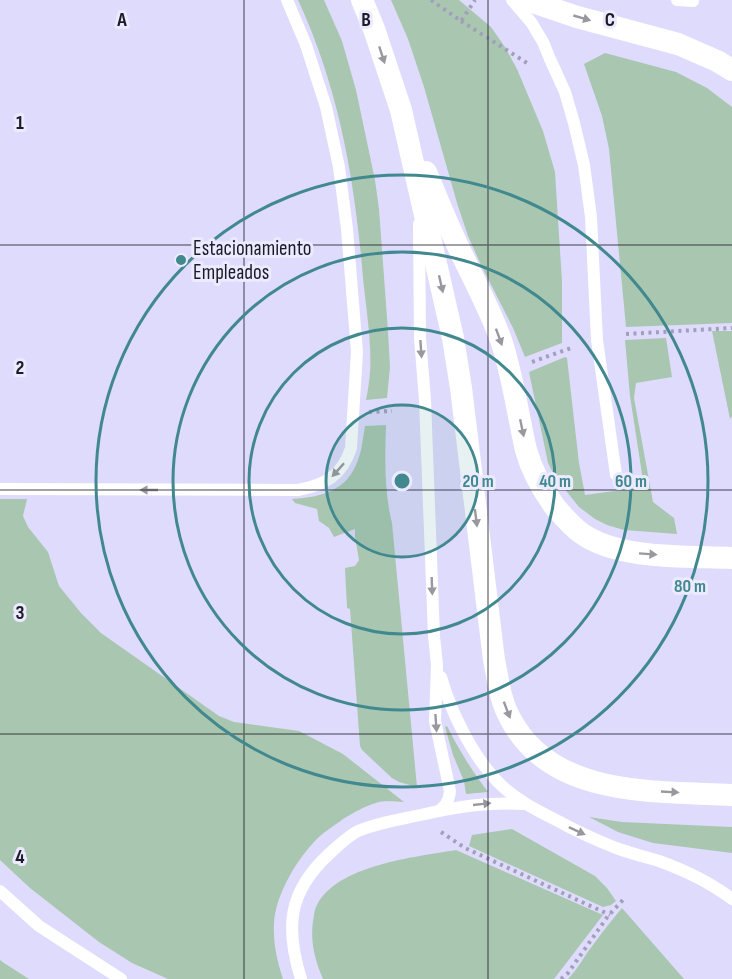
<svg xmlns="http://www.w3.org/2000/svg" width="732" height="979" font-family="'Sofia Sans Condensed',sans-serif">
  <rect width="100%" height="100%" fill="#dfdbfd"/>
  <g fill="#a9c7b0">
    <path d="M298 0H324L342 41 356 90 375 180 379 209 388 331 390 367 387 398 366 400C368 391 369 382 370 373 372 343 366 308 363 278 355 181 339 88 298 0Z"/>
    <polygon points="391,0 459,0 491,27 505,47 517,69 543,131 555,172 562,282 562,343 525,357 513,328 481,265 468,236 457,203 424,87 408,39"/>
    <polygon points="605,53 676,72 707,88 732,107 732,323 626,327 609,149 602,116 584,64"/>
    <polygon points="712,331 732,331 732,416 730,419"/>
    <polygon points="666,338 672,377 636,383 634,398 653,502 674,518 677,534 624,530 607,525 595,519 579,507 555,477 548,463 529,372 565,357 567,358 579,463 585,495 644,487 630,396 625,340"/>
    <path d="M386 425C385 458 384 491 392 523L417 787 399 782 392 778 362 750 360 746 350 609 347 608 345 568 355 566 359 560 355 537V529L334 537 329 528 319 521 317 509 295 503 292 499C322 497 347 491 358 460 362 450 363 437 365 426Z"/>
    <path d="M0 499H27L23 516 28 527 48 552 59 586 81 613 101 633 219 716 234 722 299 731 343 754 404 802C395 802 385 800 376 803 365 806 353 813 343 819 334 826 322 833 314 842 295 862 275 897 274 924 273 943 277 961 283 979H168L132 963 99 942 30 888 0 860Z"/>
    <path d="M447 726C459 750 472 771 488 792L466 794 464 781 453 755 445 727Z"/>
    <polygon points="589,817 622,822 732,827 732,853 653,843 618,832"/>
    <polygon points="512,829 595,876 607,888 616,901 611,905 603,907 469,846 472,835"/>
    <path d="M456 850 603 915 554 979H323C315 961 310 941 313 921 314 917 314 911 316 907 335 865 415 857 456 850Z"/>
    <path d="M622 908 684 979H568C578 969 584 956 593 945 602 932 612 920 622 908Z"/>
    <polygon points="0,960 4,963 29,979 0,979"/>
  </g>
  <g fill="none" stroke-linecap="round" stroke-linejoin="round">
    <g stroke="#a29fba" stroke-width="4" stroke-dasharray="3 4.5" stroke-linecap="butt">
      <polyline points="431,0 461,21 475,0"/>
      <polyline points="461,21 527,63"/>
      <polyline points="626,334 732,328"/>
      <polyline points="532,362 571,348"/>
      <polyline points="369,412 392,411"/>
      <polyline points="441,832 465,848 610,915"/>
      <polyline points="561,979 568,973 608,916 623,900"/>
    </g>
    <g stroke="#fff" stroke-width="12">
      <polyline points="512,0 531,22 543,42 550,59 565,92 574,123 584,165 591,217 597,340 616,475"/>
      <polyline points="677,0 693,1"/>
      <path d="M419 224 420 338 425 400 434 636 437 665 435 721 450 791C449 801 446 805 439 811"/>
      <path d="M0 489 298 490C325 485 342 476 351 448L357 352 347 229 339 167 326 107 306 45 287 0"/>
      <path d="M441 677C451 712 472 755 497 781 514 799 536 810 558 821 576 831 596 840 616 848 630 853 645 857 659 861 684 870 711 883 732 899"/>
      <polyline points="0,891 39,926 121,979"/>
      <path d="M301 979C285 927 288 892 329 854 338 846 348 836 358 831 380 822 403 819 425 814 460 806 489 802 525 804"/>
    </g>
    <g stroke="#fff" stroke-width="22">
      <path d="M362 0 374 29 401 110 453 338 461 388 494 660C498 679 500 700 510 718 551 798 655 791 732 795"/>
      <polyline points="527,0 577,17 678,44 717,61 732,70"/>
      <path d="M426 172C434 191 442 211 451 231 467 268 489 305 502 343 513 378 518 415 526 450 532 472 542 489 555 507 563 516 571 526 581 533 618 560 687 556 732 558"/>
    </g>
  </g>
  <defs><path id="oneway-solid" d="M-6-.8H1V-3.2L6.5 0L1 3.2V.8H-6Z" transform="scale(1.5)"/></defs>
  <g fill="#99989e">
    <use href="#oneway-solid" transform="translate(582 18) rotate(16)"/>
    <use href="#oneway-solid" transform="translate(382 55) rotate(72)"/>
    <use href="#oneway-solid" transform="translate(441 284) rotate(77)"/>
    <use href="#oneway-solid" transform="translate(499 337) rotate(70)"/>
    <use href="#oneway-solid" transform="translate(421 349) rotate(86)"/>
    <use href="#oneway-solid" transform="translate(522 428) rotate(78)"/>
    <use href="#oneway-solid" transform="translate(338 470) rotate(132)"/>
    <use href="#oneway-solid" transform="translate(149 490) rotate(-180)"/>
    <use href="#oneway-solid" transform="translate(476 518) rotate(83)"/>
    <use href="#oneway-solid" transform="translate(648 554) rotate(4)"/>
    <use href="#oneway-solid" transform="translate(432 586) rotate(88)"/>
    <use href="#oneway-solid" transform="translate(507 710) rotate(69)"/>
    <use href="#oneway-solid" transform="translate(436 723) rotate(86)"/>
    <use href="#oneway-solid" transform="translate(670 792) rotate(3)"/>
    <use href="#oneway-solid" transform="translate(482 804) rotate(-6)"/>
    <use href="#oneway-solid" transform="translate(577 831) rotate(25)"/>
  </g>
  <path fill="none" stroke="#1d1b28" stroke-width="1.5" stroke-opacity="0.55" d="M244 0V979M488 0V979M0 245H732M0 490H732M0 734H732"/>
  <circle cx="402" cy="481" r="76" fill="#41898e" fill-opacity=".12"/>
  <g fill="none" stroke="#41898e" stroke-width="3">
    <circle cx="402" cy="481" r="76"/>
    <circle cx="402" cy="481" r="153"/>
    <circle cx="402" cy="481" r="229"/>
    <circle cx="402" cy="481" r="306"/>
  </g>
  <circle fill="#41898e" stroke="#eceaff" stroke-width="2" cx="181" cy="260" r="6"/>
  <g text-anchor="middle" stroke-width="6" stroke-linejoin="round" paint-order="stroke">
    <g font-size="21" fill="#1d1b28" stroke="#eceaff" text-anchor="start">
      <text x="193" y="255">Estacionamiento<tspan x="193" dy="24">Empleados</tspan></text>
    </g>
  </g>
  <g font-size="20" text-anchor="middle" font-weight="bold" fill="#1d1b28" stroke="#eceaff" stroke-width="6" stroke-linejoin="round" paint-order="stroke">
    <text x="122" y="26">A</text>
    <text x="366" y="26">B</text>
    <text x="610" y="26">C</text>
    <text x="20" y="129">1</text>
    <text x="20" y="374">2</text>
    <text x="20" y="619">3</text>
    <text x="20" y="863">4</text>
  </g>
  <circle cx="402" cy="481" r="9" fill="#41898e" stroke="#eceaff" stroke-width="3"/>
  <g font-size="18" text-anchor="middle" font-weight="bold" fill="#41898e" stroke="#eceaff" stroke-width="6" stroke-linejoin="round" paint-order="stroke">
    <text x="478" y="487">20 m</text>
    <text x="555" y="487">40 m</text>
    <text x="631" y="487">60 m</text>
    <text x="690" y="592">80 m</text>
  </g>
</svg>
